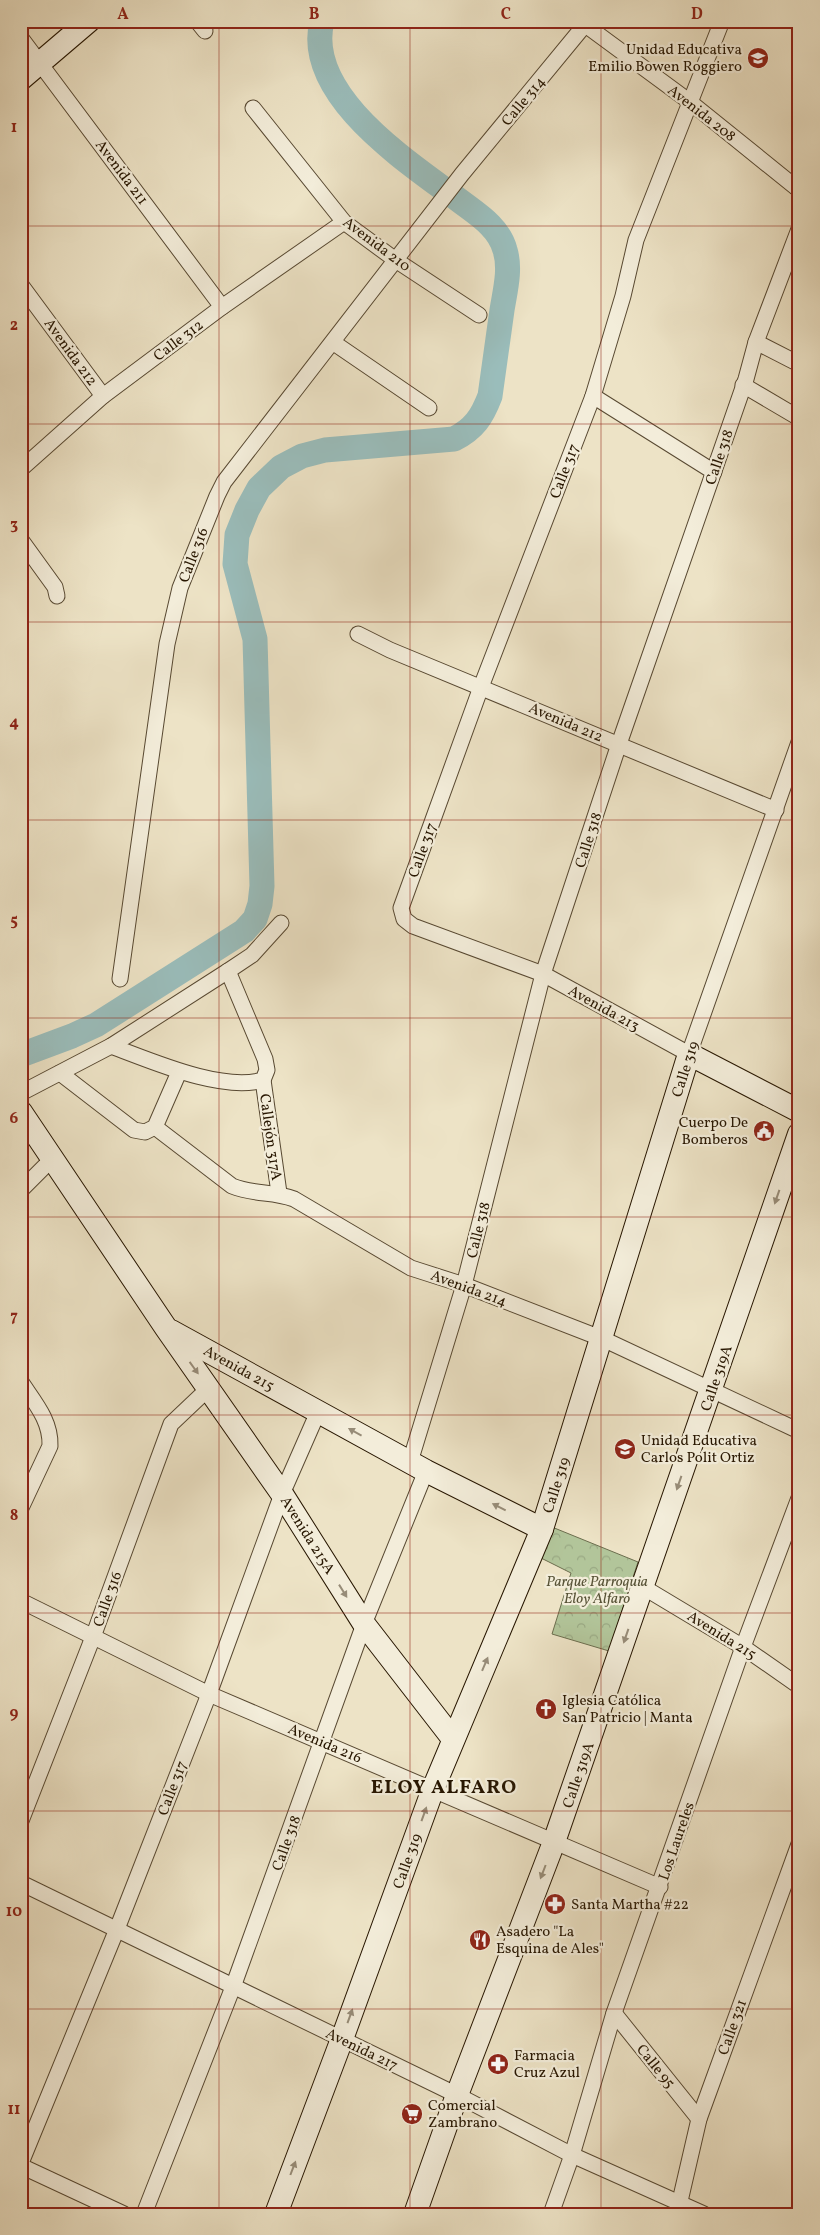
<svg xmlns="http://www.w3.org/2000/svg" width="820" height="2235" font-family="Vollkorn,serif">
  <defs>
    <pattern id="forest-crowns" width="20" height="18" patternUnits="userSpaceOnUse" patternTransform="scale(1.25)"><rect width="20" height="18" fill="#b2c59a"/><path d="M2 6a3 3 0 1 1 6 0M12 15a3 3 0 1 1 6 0" fill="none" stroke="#99a883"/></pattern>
  </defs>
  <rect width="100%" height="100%" fill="#ede3c6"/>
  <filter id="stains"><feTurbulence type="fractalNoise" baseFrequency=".004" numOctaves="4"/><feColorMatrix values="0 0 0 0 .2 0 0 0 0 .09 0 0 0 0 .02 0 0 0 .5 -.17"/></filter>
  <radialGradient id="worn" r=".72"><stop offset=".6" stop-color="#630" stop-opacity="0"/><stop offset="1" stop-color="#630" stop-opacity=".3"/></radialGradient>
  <polygon fill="url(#forest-crowns)" stroke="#6c6e4e" points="547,1525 638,1562 609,1651 552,1634 571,1573 537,1556"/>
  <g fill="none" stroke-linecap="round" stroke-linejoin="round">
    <path stroke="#9abdbb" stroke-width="25" d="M21 1055 72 1036 96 1025 244 931 255 919 260 904 262 886 255 639 235 564 237 535 247 510 259 488 281 467 302 456 325 450 454 439C474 429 482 417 490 396 494 368 498 339 502 310 505 291 511 269 505 250 499 227 477 214 460 201 410 163 303 96 322 21"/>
    <g stroke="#584932" stroke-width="17">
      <g id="street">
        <polyline points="197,21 205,31"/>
        <polyline points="580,21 690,102 799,190"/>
        <polyline points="722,21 636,240 623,296 593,396 481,687 401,908 404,919 413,926 543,974 689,1054 799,742"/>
        <polyline points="21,38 222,307"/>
        <polyline points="253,108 344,222 397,261 479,315"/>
        <polyline points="21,285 103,396"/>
        <polyline points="756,342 799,364"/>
        <polyline points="334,343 429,408"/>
        <polyline points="743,385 799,418"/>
        <polyline points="593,396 714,472"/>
        <polyline points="21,469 103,396 222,307 344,222"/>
        <polyline points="21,540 55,587 57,596"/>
        <polyline points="358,634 390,650 776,810"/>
        <polyline points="120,979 167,644 180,588 217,496 224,482 462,174 588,21"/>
        <path d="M111 1046C152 1061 221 1092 263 1080L267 1070 265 1059 228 971"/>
        <polyline points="60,1073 134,1130 145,1132 155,1127 179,1072"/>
        <polyline points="263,1080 279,1193"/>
        <polyline points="21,1093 111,1046 228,971 252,955 281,923"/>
        <path d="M155 1127 232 1186C254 1195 273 1191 294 1199L411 1268 464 1285 603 1339 799 1431"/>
        <polyline points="21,1190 51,1160"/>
        <path d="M21 1382C35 1403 51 1421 50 1446L21 1508"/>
        <polyline points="410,1462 464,1285 543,974 619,744 746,379 756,342 799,229"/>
        <polyline points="643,1587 743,1647 799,1686"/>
        <polyline points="21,1601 209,1694 660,1887"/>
        <polyline points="21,1821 93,1637 171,1424 209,1388"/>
        <polyline points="21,1883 457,2095 572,2155 704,2214"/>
        <polyline points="614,2013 699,2119"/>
        <polyline points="21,2163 117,1929 209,1694 282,1494 318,1412"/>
        <polyline points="21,2166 124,2214"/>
        <polyline points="144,2214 233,1987 364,1624 426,1471"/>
        <polyline points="551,2214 572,2155 614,2013 743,1647 799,1498"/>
        <polyline points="677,2214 699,2119 799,1844"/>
      </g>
    </g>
    <g stroke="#271601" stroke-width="24">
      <g id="secondary">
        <polyline points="21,79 89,21"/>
        <polyline points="21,1112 166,1328 282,1494 364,1624 453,1739"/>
        <polyline points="171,1331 426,1471 542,1529"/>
        <polyline points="276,2214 342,2039 433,1789 542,1529 689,1054 799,1111"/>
        <polyline points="415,2214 457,2095 554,1842 799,1134"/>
      </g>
    </g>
    <use href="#street" stroke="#f3edda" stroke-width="15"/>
    <use href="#secondary" stroke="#f3edda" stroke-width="22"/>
  </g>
  <defs><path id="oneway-solid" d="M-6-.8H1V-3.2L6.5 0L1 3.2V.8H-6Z" transform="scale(1.25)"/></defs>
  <g fill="#978c78">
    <use href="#oneway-solid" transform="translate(777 1197) rotate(109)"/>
    <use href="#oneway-solid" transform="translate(194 1368) rotate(54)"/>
    <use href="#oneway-solid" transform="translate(355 1432) rotate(-151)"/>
    <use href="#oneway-solid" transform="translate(679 1483) rotate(109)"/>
    <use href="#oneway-solid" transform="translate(499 1507) rotate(-153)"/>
    <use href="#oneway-solid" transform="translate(343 1591) rotate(58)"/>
    <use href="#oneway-solid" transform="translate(626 1636) rotate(109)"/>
    <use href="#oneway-solid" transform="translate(485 1664) rotate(-67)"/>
    <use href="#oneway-solid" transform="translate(424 1814) rotate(-70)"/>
    <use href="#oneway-solid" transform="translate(543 1872) rotate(111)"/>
    <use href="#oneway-solid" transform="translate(350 2016) rotate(-70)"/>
    <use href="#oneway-solid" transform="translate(293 2168) rotate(-69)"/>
  </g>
  <path fill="none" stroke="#8f2418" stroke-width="1" stroke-opacity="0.55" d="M219 21V2214M410 21V2214M601 21V2214M21 226H799M21 424H799M21 622H799M21 820H799M21 1018H799M21 1217H799M21 1415H799M21 1613H799M21 1811H799M21 2009H799"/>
  <defs>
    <g id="school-disc" transform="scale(1.125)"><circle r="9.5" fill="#8f2418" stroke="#f3edda"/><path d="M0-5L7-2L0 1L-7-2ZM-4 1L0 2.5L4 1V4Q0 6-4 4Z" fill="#fff"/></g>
    <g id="civic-disc" transform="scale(1.125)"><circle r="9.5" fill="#8f2418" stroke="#f3edda"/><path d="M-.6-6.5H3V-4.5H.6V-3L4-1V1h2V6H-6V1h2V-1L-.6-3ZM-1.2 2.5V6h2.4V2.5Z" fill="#fff"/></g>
    <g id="church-disc" transform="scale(1.125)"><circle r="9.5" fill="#8f2418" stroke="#f3edda"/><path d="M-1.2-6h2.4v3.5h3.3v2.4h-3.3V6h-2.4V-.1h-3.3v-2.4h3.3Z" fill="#fff"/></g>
    <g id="pharmacy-disc" transform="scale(1.125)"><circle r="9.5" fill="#8f2418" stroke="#f3edda"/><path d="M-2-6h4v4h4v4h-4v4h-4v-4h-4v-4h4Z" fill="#fff"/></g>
    <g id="restaurant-disc" transform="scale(1.125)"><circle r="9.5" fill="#8f2418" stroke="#f3edda"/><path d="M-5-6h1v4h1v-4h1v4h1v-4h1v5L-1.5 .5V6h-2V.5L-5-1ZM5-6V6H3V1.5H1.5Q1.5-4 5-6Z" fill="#fff"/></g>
    <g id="supermarket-disc" transform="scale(1.125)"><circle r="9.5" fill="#8f2418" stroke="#f3edda"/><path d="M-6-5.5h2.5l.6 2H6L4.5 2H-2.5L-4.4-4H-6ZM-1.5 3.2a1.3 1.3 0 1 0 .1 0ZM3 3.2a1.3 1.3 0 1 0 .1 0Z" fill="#fff"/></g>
  </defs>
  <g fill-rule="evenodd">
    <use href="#school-disc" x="758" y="58"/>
    <use href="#civic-disc" x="764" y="1131"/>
    <use href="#school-disc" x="625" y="1449"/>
    <use href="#church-disc" x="546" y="1709"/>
    <use href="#pharmacy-disc" x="555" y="1904"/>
    <use href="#restaurant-disc" x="480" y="1940"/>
    <use href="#pharmacy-disc" x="498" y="2064"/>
    <use href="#supermarket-disc" x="412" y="2114"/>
  </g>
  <g text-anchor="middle" stroke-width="4.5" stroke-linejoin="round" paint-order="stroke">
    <g font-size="15" fill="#271601" stroke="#f3edda" text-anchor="start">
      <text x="742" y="54" text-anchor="end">Unidad Educativa<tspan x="742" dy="17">Emilio Bowen Roggiero</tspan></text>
      <text x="748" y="1127" text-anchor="end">Cuerpo De<tspan x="748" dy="17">Bomberos</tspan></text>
      <text x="641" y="1445">Unidad Educativa<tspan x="641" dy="17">Carlos Polit Ortiz</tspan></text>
      <text x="562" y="1705">Iglesia Católica<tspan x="562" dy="17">San Patricio | Manta</tspan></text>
      <text x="571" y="1909">Santa Martha #22</text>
      <text x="496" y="1936">Asadero "La<tspan x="496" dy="17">Esquina de Ales"</tspan></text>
      <text x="514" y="2060">Farmacia<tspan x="514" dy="17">Cruz Azul</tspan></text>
      <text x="428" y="2110">Comercial<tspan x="428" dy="17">Zambrano</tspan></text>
    </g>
    <g font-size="15" fill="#271601" stroke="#f3edda">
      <text transform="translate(523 101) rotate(-50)" y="5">Calle 314</text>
      <text transform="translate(702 113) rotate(38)" y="5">Avenida 208</text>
      <text transform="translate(122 172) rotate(53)" y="5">Avenida 211</text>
      <text transform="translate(377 244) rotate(37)" y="5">Avenida 210</text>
      <text transform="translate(178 340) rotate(-37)" y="5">Calle 312</text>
      <text transform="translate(71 352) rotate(54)" y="5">Avenida 212</text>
      <text transform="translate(719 457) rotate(-71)" y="5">Calle 318</text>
      <text transform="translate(564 471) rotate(-69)" y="5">Calle 317</text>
      <text transform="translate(193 555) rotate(-69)" y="5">Calle 316</text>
      <text transform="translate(566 722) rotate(23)" y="5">Avenida 212</text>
      <text transform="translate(588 840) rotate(-72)" y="5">Calle 318</text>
      <text transform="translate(422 850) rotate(-70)" y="5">Calle 317</text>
      <text transform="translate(604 1008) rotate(29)" y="5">Avenida 213</text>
      <text transform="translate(685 1069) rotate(-72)" y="5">Calle 319</text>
      <text transform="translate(271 1137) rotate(82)" y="5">Callejón 317A</text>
      <text transform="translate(478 1230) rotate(-76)" y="5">Calle 318</text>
      <text transform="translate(469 1288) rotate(20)" y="5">Avenida 214</text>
      <text transform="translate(239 1368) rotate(29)" y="5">Avenida 215</text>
      <text transform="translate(716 1378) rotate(-71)" y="5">Calle 319A</text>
      <text transform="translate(556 1485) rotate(-72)" y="5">Calle 319</text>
      <text transform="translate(308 1535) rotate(58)" y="5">Avenida 215A</text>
      <text transform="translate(107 1599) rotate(-70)" y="5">Calle 316</text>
      <text transform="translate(722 1635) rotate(32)" y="5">Avenida 215</text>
      <text transform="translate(325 1743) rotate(23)" y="5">Avenida 216</text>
      <text transform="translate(578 1775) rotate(-71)" y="5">Calle 319A</text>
      <text transform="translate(172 1788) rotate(-69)" y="5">Calle 317</text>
      <text transform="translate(676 1841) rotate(-71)" y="5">Los Laureles</text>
      <text transform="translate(286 1843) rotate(-70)" y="5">Calle 318</text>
      <text transform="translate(407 1861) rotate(-70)" y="5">Calle 319</text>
      <text transform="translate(732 2027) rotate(-70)" y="5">Calle 321</text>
      <text transform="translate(362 2049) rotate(26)" y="5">Avenida 217</text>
      <text transform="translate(656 2066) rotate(51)" y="5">Calle 95</text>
    </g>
    <g font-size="15" font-style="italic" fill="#585337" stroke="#f3edda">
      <text x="597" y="1586">Parque Parroquia<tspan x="597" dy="17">Eloy Alfaro</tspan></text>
    </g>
    <g font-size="20" font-weight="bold" letter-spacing="1" fill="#271601" stroke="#f3edda">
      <text x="444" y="1793">ELOY ALFARO</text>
    </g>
  </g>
  <rect width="820" height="2235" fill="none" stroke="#ede3c6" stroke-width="55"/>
  <rect x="28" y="28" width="764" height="2180" fill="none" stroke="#8f2418" stroke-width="2"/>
  <g font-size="16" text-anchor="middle" font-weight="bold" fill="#8f2418">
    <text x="123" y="19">A</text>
    <text x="314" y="19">B</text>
    <text x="506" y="19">C</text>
    <text x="697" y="19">D</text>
    <text x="14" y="132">1</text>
    <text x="14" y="330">2</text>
    <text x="14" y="529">3</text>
    <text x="14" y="727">4</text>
    <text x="14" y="925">5</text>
    <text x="14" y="1123">6</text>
    <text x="14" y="1321">7</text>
    <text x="14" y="1520">8</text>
    <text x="14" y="1718">9</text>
    <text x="14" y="1916">10</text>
    <text x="14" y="2114">11</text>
  </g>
  <rect width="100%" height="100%" filter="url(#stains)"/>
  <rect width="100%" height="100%" fill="url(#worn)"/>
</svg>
